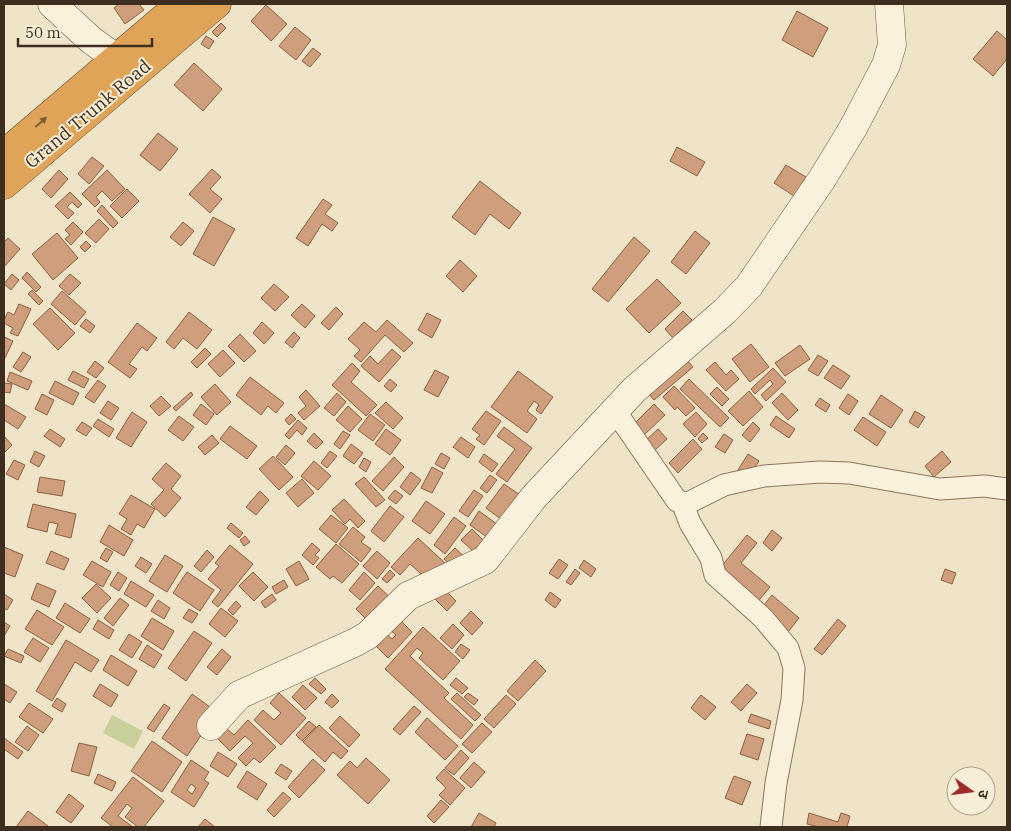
<svg xmlns="http://www.w3.org/2000/svg" width="1011" height="831" font-family="'IBM Plex Serif','Noto Sans Devanagari',serif">
  <rect width="100%" height="100%" fill="#f0e4c8"/>
  <polygon fill="#c9cf9b" points="112,715 143,731 134,749 103,733"/>
  <g fill="#cf9f7d" stroke="#8d5f41" fill-rule="evenodd">
    <polygon points="119,4 139,4 144,10 125,24 114,8"/>
    <polygon points="266,5 287,24 271,41 251,21"/>
    <polygon points="797,11 828,28 813,57 782,40"/>
    <polygon points="221,23 226,28 217,37 212,32"/>
    <polygon points="295,27 311,40 296,60 279,46"/>
    <polygon points="997,31 1007,40 1007,59 993,76 973,59"/>
    <polygon points="206,36 214,41 209,49 201,44"/>
    <polygon points="313,48 321,54 310,67 302,61"/>
    <polygon points="194,63 222,89 203,111 174,85"/>
    <polygon points="158,133 178,149 160,171 140,155"/>
    <polygon points="677,147 705,162 697,176 670,161"/>
    <polygon points="92,157 104,166 89,184 78,174"/>
    <polygon points="786,165 806,177 794,196 774,183"/>
    <polygon points="212,169 221,177 210,189 222,199 210,213 189,194"/>
    <polygon points="59,170 68,179 51,198 42,189"/>
    <polygon points="107,170 125,189 112,201 102,191 96,197 100,202 95,207 82,194"/>
    <polygon points="480,181 521,213 509,229 490,214 475,235 452,217"/>
    <polygon points="127,189 139,201 122,218 110,206"/>
    <polygon points="70,192 82,204 78,208 72,202 67,207 74,213 68,219 55,206"/>
    <polygon points="323,199 332,205 325,214 338,223 332,231 322,224 308,246 296,238"/>
    <polygon points="102,205 118,223 113,228 97,211"/>
    <polygon points="213,217 235,229 214,266 193,254"/>
    <polygon points="99,219 109,229 96,243 85,233"/>
    <polygon points="73,222 83,232 71,245 65,239 70,235 65,230"/>
    <polygon points="183,222 194,231 181,246 170,237"/>
    <polygon points="695,231 710,243 686,274 671,262"/>
    <polygon points="57,233 78,258 53,280 32,254"/>
    <polygon points="634,237 650,251 608,302 592,289"/>
    <polygon points="8,238 20,249 4,267 4,242"/>
    <polygon points="86,241 91,246 85,252 80,247"/>
    <polygon points="460,260 477,276 463,292 446,276"/>
    <polygon points="27,272 41,287 36,292 22,278"/>
    <polygon points="12,274 19,280 11,290 4,284"/>
    <polygon points="70,274 81,283 69,295 59,286"/>
    <polygon points="657,279 681,303 649,333 626,309"/>
    <polygon points="274,284 289,297 275,311 261,298"/>
    <polygon points="32,290 43,301 39,305 28,294"/>
    <polygon points="62,291 86,312 75,325 51,304"/>
    <polygon points="19,304 31,309 18,336 10,333 13,328 4,323 4,320 8,312 14,315"/>
    <polygon points="302,304 315,316 305,328 291,315"/>
    <polygon points="336,307 343,314 329,330 321,323"/>
    <polygon points="50,308 75,333 58,350 33,324"/>
    <polygon points="683,311 692,320 673,338 665,329"/>
    <polygon points="189,312 212,330 197,349 183,338 174,349 166,342"/>
    <polygon points="427,313 441,320 432,338 418,330"/>
    <polygon points="86,319 95,326 90,333 80,326"/>
    <polygon points="387,320 413,343 404,352 385,335 361,362 354,356 360,350 348,339 364,322 376,332"/>
    <polygon points="262,322 274,333 264,344 253,333"/>
    <polygon points="137,323 157,338 147,351 142,347 129,364 137,369 130,378 108,362"/>
    <polygon points="294,332 300,338 292,348 285,342"/>
    <polygon points="240,334 256,351 244,362 228,346"/>
    <polygon points="4,337 13,341 5,358 4,357"/>
    <polygon points="751,344 769,367 750,382 732,359"/>
    <polygon points="800,345 810,359 785,376 775,363"/>
    <polygon points="205,348 211,354 197,368 191,362"/>
    <polygon points="392,349 401,357 379,382 361,366 370,356 378,364"/>
    <polygon points="223,350 235,363 220,377 208,364"/>
    <polygon points="23,352 31,357 21,372 13,367"/>
    <polygon points="682,354 693,367 654,400 644,388"/>
    <polygon points="818,355 828,361 818,376 808,370"/>
    <polygon points="95,361 104,368 96,378 87,372"/>
    <polygon points="715,362 726,375 731,370 739,379 726,391 706,370"/>
    <polygon points="352,363 360,371 351,382 377,405 366,416 332,385"/>
    <polygon points="833,365 850,376 841,389 824,378"/>
    <polygon points="773,368 786,382 766,401 761,395 773,384 770,380 755,394 751,389"/>
    <polygon points="435,370 449,377 438,397 424,390"/>
    <polygon points="73,371 89,379 84,388 68,380"/>
    <polygon points="518,371 553,397 541,414 536,410 539,405 534,401 527,411 537,419 527,433 491,407"/>
    <polygon points="10,372 32,381 28,390 7,381"/>
    <polygon points="250,377 284,403 276,413 268,406 261,415 236,395"/>
    <polygon points="390,379 397,385 391,392 384,386"/>
    <polygon points="689,379 729,418 720,427 680,389"/>
    <polygon points="98,380 106,386 94,403 85,397"/>
    <polygon points="55,381 79,393 73,405 49,393"/>
    <polygon points="4,383 12,384 10,393 4,392"/>
    <polygon points="215,384 231,402 217,415 201,397"/>
    <polygon points="674,386 695,408 686,416 677,407 675,410 663,397"/>
    <polygon points="717,387 729,399 722,406 710,394"/>
    <polygon points="306,390 320,406 304,420 298,413 306,406 299,397"/>
    <polygon points="749,391 763,407 743,426 728,411"/>
    <polygon points="191,392 193,395 176,411 173,408"/>
    <polygon points="337,393 346,402 334,416 324,408"/>
    <polygon points="782,393 798,410 788,420 772,403"/>
    <polygon points="42,394 54,400 47,415 35,409"/>
    <polygon points="848,394 858,401 849,415 839,408"/>
    <polygon points="881,395 903,410 891,428 869,414"/>
    <polygon points="161,396 171,406 159,416 150,406"/>
    <polygon points="820,398 830,405 826,412 815,405"/>
    <polygon points="108,401 119,408 111,420 100,413"/>
    <polygon points="386,402 403,418 393,429 375,413"/>
    <polygon points="4,404 26,417 18,429 4,420"/>
    <polygon points="201,404 214,414 206,425 193,415"/>
    <polygon points="654,404 665,415 644,435 634,424"/>
    <polygon points="348,406 362,419 350,432 336,420"/>
    <polygon points="486,411 501,421 484,445 476,439 480,435 472,429"/>
    <polygon points="915,411 925,417 918,428 909,422"/>
    <polygon points="132,412 147,422 131,447 116,438"/>
    <polygon points="696,412 707,424 695,437 683,424"/>
    <polygon points="291,414 296,419 289,425 285,420"/>
    <polygon points="370,414 385,425 373,441 358,430"/>
    <polygon points="179,416 194,427 183,441 168,430"/>
    <polygon points="776,416 795,429 789,438 770,425"/>
    <polygon points="863,417 886,432 877,446 854,430"/>
    <polygon points="98,419 114,429 109,437 93,426"/>
    <polygon points="298,420 307,428 302,435 297,430 289,439 285,435"/>
    <polygon points="82,422 92,428 86,436 76,430"/>
    <polygon points="753,422 760,429 750,442 742,435"/>
    <polygon points="230,426 257,446 247,459 220,439"/>
    <polygon points="504,427 532,448 507,482 496,474 515,449 497,436"/>
    <polygon points="50,429 65,439 60,447 44,436"/>
    <polygon points="386,429 401,440 390,455 375,444"/>
    <polygon points="658,429 667,439 654,451 645,441"/>
    <polygon points="343,431 350,435 340,449 334,444"/>
    <polygon points="314,433 323,442 316,449 307,441"/>
    <polygon points="703,433 708,438 702,443 698,439"/>
    <polygon points="724,434 733,440 725,453 715,447"/>
    <polygon points="212,435 219,443 205,455 198,447"/>
    <polygon points="4,436 12,445 4,453"/>
    <polygon points="461,437 475,447 468,458 453,447"/>
    <polygon points="693,439 702,449 678,473 669,463"/>
    <polygon points="351,444 363,453 354,464 343,456"/>
    <polygon points="286,445 295,453 285,465 276,457"/>
    <polygon points="35,451 45,456 39,467 30,462"/>
    <polygon points="330,451 337,456 327,468 321,463"/>
    <polygon points="942,451 951,462 934,477 925,466"/>
    <polygon points="441,453 450,458 444,469 435,464"/>
    <polygon points="484,454 498,464 492,472 479,462"/>
    <polygon points="748,454 759,461 746,480 736,473"/>
    <polygon points="273,456 293,477 279,490 259,469"/>
    <polygon points="394,457 404,467 383,491 372,481"/>
    <polygon points="364,458 371,462 366,472 359,467"/>
    <polygon points="14,460 25,465 18,480 6,474"/>
    <polygon points="314,461 331,476 318,490 301,476"/>
    <polygon points="166,463 181,476 171,489 181,498 165,517 151,504 164,490 152,479"/>
    <polygon points="432,467 443,473 432,493 421,488"/>
    <polygon points="411,472 421,480 410,495 400,487"/>
    <polygon points="490,475 497,480 487,493 480,488"/>
    <polygon points="40,477 65,481 62,496 37,492"/>
    <polygon points="364,477 385,500 376,507 355,484"/>
    <polygon points="302,479 314,493 298,507 286,493"/>
    <polygon points="504,484 520,495 502,520 486,508"/>
    <polygon points="395,490 403,496 396,504 388,498"/>
    <polygon points="474,490 483,496 468,517 459,511"/>
    <polygon points="260,491 269,500 256,515 246,507"/>
    <polygon points="131,495 155,509 144,528 137,524 131,535 121,529 127,519 119,514"/>
    <polygon points="344,499 365,521 358,528 350,519 345,524 332,510"/>
    <polygon points="426,501 445,514 430,534 412,521"/>
    <polygon points="33,504 76,514 71,538 55,534 58,524 49,522 47,532 27,527"/>
    <polygon points="390,506 404,517 384,542 371,531"/>
    <polygon points="479,511 505,530 495,543 470,525"/>
    <polygon points="331,515 348,528 336,543 319,529"/>
    <polygon points="454,517 466,526 445,554 434,545"/>
    <polygon points="231,523 243,533 239,538 227,528"/>
    <polygon points="109,525 133,540 124,556 100,542"/>
    <polygon points="353,527 365,537 361,542 371,549 361,562 339,544"/>
    <polygon points="472,529 484,541 474,552 461,540"/>
    <polygon points="772,530 782,538 772,551 763,543"/>
    <polygon points="747,535 757,543 741,563 770,587 755,605 716,573"/>
    <polygon points="245,536 250,542 244,546 240,540"/>
    <polygon points="418,538 446,564 430,582 410,564 400,575 391,567"/>
    <polygon points="312,543 320,550 315,555 319,558 313,565 302,555"/>
    <polygon points="336,544 359,564 342,583 333,576 330,579 316,567"/>
    <polygon points="230,545 253,564 218,607 212,602 221,590 208,579 219,566 215,563"/>
    <polygon points="4,547 23,555 15,577 4,573"/>
    <polygon points="106,548 113,552 107,562 100,558"/>
    <polygon points="455,548 467,559 456,570 444,559"/>
    <polygon points="207,550 214,557 201,572 194,566"/>
    <polygon points="51,551 69,559 64,570 46,563"/>
    <polygon points="377,551 390,563 377,579 363,566"/>
    <polygon points="165,555 183,566 167,592 149,581"/>
    <polygon points="141,557 152,564 146,573 135,566"/>
    <polygon points="559,559 568,565 558,579 549,573"/>
    <polygon points="584,560 596,569 591,577 579,568"/>
    <polygon points="92,561 111,572 103,587 83,575"/>
    <polygon points="299,561 309,579 296,586 286,569"/>
    <polygon points="575,569 580,573 571,585 566,582"/>
    <polygon points="945,569 956,573 952,584 941,580"/>
    <polygon points="390,570 395,575 387,583 382,579"/>
    <polygon points="118,572 127,578 119,591 110,585"/>
    <polygon points="187,572 214,590 200,611 173,593"/>
    <polygon points="253,572 268,587 254,601 239,586"/>
    <polygon points="364,572 375,583 360,600 349,590"/>
    <polygon points="284,580 288,587 276,594 272,587"/>
    <polygon points="131,581 154,595 146,607 124,594"/>
    <polygon points="37,583 56,591 49,607 31,599"/>
    <polygon points="96,584 111,598 97,613 82,598"/>
    <polygon points="378,586 394,601 372,625 356,609"/>
    <polygon points="442,587 456,601 447,611 433,597"/>
    <polygon points="550,592 561,600 555,608 545,600"/>
    <polygon points="4,594 13,600 7,610 4,608"/>
    <polygon points="272,594 276,600 265,608 261,602"/>
    <polygon points="772,595 799,618 788,632 760,610"/>
    <polygon points="120,598 129,605 113,626 104,618"/>
    <polygon points="158,600 170,608 164,619 151,611"/>
    <polygon points="236,601 241,606 233,615 228,610"/>
    <polygon points="65,603 90,619 80,633 56,618"/>
    <polygon points="221,608 238,621 225,637 209,624"/>
    <polygon points="189,609 198,614 192,623 183,618"/>
    <polygon points="37,610 64,627 52,645 25,629"/>
    <polygon points="471,611 483,623 472,635 460,623"/>
    <polygon points="152,618 174,631 163,650 141,636"/>
    <polygon points="838,619 846,626 822,655 814,649"/>
    <polygon points="98,620 114,630 109,639 93,629"/>
    <polygon points="400,620 412,632 388,658 370,640 380,628 392,639 396,635 390,630"/>
    <polygon points="4,622 10,626 4,636"/>
    <polygon points="453,624 464,635 452,649 440,638"/>
    <polygon points="423,627 460,661 443,680 419,658 423,653 417,648 410,656 449,693 444,698 473,725 461,739 385,669"/>
    <polygon points="194,631 212,643 186,681 168,668"/>
    <polygon points="129,634 142,642 132,658 119,650"/>
    <polygon points="33,638 49,648 40,662 24,652"/>
    <polygon points="66,640 99,660 91,672 75,662 52,701 36,691"/>
    <polygon points="461,644 470,650 463,659 455,652"/>
    <polygon points="147,645 162,655 154,668 139,659"/>
    <polygon points="8,649 24,656 21,663 4,656"/>
    <polygon points="222,649 231,657 217,675 207,667"/>
    <polygon points="111,655 137,671 128,686 103,670"/>
    <polygon points="535,660 546,671 518,701 507,691"/>
    <polygon points="315,678 326,689 321,694 309,684"/>
    <polygon points="456,678 468,688 462,694 450,685"/>
    <polygon points="4,684 17,692 10,703 4,699"/>
    <polygon points="100,684 118,695 111,707 93,696"/>
    <polygon points="747,684 757,693 741,711 731,702"/>
    <polygon points="303,685 317,698 305,710 292,697"/>
    <polygon points="279,693 306,718 281,745 254,720 263,710 274,720 281,713 270,703"/>
    <polygon points="457,693 481,715 475,721 451,699"/>
    <polygon points="468,693 478,700 474,705 464,697"/>
    <polygon points="192,694 217,712 187,756 162,738"/>
    <polygon points="332,694 339,701 332,708 325,702"/>
    <polygon points="506,695 516,704 494,728 484,719"/>
    <polygon points="701,695 716,707 705,720 691,708"/>
    <polygon points="57,698 66,704 62,712 52,706"/>
    <polygon points="29,703 53,719 43,733 19,717"/>
    <polygon points="164,704 170,708 154,732 147,728"/>
    <polygon points="414,706 421,712 400,735 393,729"/>
    <polygon points="751,714 771,721 769,729 748,722"/>
    <polygon points="340,716 360,735 349,747 329,728"/>
    <polygon points="427,718 458,746 445,760 415,732"/>
    <polygon points="248,720 276,747 260,763 254,758 246,766 238,758 253,743 245,736 230,751 216,737 225,727 234,735"/>
    <polygon points="309,721 316,727 302,741 296,735"/>
    <polygon points="482,723 492,732 472,753 462,744"/>
    <polygon points="319,725 348,751 341,759 333,752 325,762 303,742"/>
    <polygon points="27,726 39,735 28,751 15,742"/>
    <polygon points="747,734 764,739 758,760 740,754"/>
    <polygon points="4,738 23,752 18,759 4,749"/>
    <polygon points="152,741 182,762 162,792 131,771"/>
    <polygon points="79,743 97,747 89,776 71,771"/>
    <polygon points="461,750 469,758 454,775 445,768"/>
    <polygon points="218,752 237,764 228,777 210,766"/>
    <polygon points="366,758 390,780 368,804 337,775 350,761 357,768"/>
    <polygon points="313,759 325,770 299,798 288,787"/>
    <path d="M191 760 209 772 204 780 209 783 194 807 171 792ZM191 784 196 788 192 794 187 790Z"/>
    <polygon points="474,762 485,772 471,788 460,778"/>
    <polygon points="281,764 292,771 286,780 275,773"/>
    <polygon points="444,769 465,788 450,805 439,795 446,788 436,778"/>
    <polygon points="247,771 267,784 257,800 237,787"/>
    <polygon points="98,774 116,782 112,791 94,783"/>
    <polygon points="734,776 751,782 742,805 725,798"/>
    <polygon points="133,777 164,801 144,827 138,827 125,817 132,808 127,804 118,816 133,827 113,827 101,818"/>
    <polygon points="283,792 291,799 274,817 267,810"/>
    <polygon points="69,794 84,806 71,823 56,812"/>
    <polygon points="441,800 449,807 434,823 427,816"/>
    <polygon points="28,811 48,826 47,827 16,827"/>
    <polygon points="479,813 496,823 494,827 471,827"/>
    <polygon points="809,813 838,822 841,813 850,816 847,827 819,827 807,824"/>
    <polygon points="205,819 215,827 198,827"/>
  </g>
  <g fill="none" stroke-linecap="round" stroke-linejoin="round">
    <g stroke="#8d765c" stroke-width="23">
      <g id="street">
        <polyline points="616,412 677,501 688,503 724,485 764,476 820,472 849,473 940,489 984,486 1007,489"/>
        <polyline points="682,502 690,523 711,558 715,575 763,618 788,648 794,668 792,700 776,783 771,827"/>
      </g>
    </g>
    <g stroke="#6f573f" stroke-width="29">
      <g id="secondary">
        <polyline points="52,4 91,40 116,58 131,76"/>
        <polyline points="211,726 239,695 356,642 368,635 408,596 485,560 534,497 634,390 725,311 749,286 822,179 853,128 886,65 892,45 889,4"/>
      </g>
    </g>
    <g stroke="#5b4430" stroke-width="29">
      <g id="highway">
        <polyline points="4,154 180,4"/>
        <polyline points="4,185 217,4"/>
      </g>
    </g>
    <use href="#street" stroke="#faf1dc" stroke-width="21"/>
    <use href="#secondary" stroke="#faf1dc" stroke-width="28"/>
    <use href="#highway" stroke="#e0a458" stroke-width="28"/>
  </g>
  <defs><path id="oneway-solid" d="M-6-.8H1V-3.2L6.5 0L1 3.2V.8H-6Z" transform="scale(1.25)"/></defs>
  <use fill="#7e5d36" href="#oneway-solid" transform="translate(41 122) rotate(-41)"/>
  <g text-anchor="middle" stroke-width="4" stroke-linejoin="round" paint-order="stroke">
    <g font-size="18" fill="#3d2e20" stroke="#f7eed8">
      <text transform="translate(88 114) rotate(-40)" y="6">Grand Trunk Road</text>
    </g>
  </g>
  <rect width="1011" height="831" fill="none" stroke="#3d2e20" stroke-width="10"/>
  <g transform="translate(971 791) rotate(104)"><circle r="24" fill="#f7eed8" stroke="#ada18e"/>
  <path d="M0-4L9 19L0 12L-9 19Z" fill="#9e2a2b"/>
  <text y="-8" font-size="14" font-weight="bold" text-anchor="middle" fill="#3d2e20">उ</text>
  </g>
  <path d="M18 38v8h134v-8" fill="none" stroke="#3d2e20" stroke-width="2.5"/>
  <text x="25" y="38" font-size="15" fill="#3d2e20" stroke="#f7eed8" stroke-width="4" paint-order="stroke">50 m</text>
</svg>
